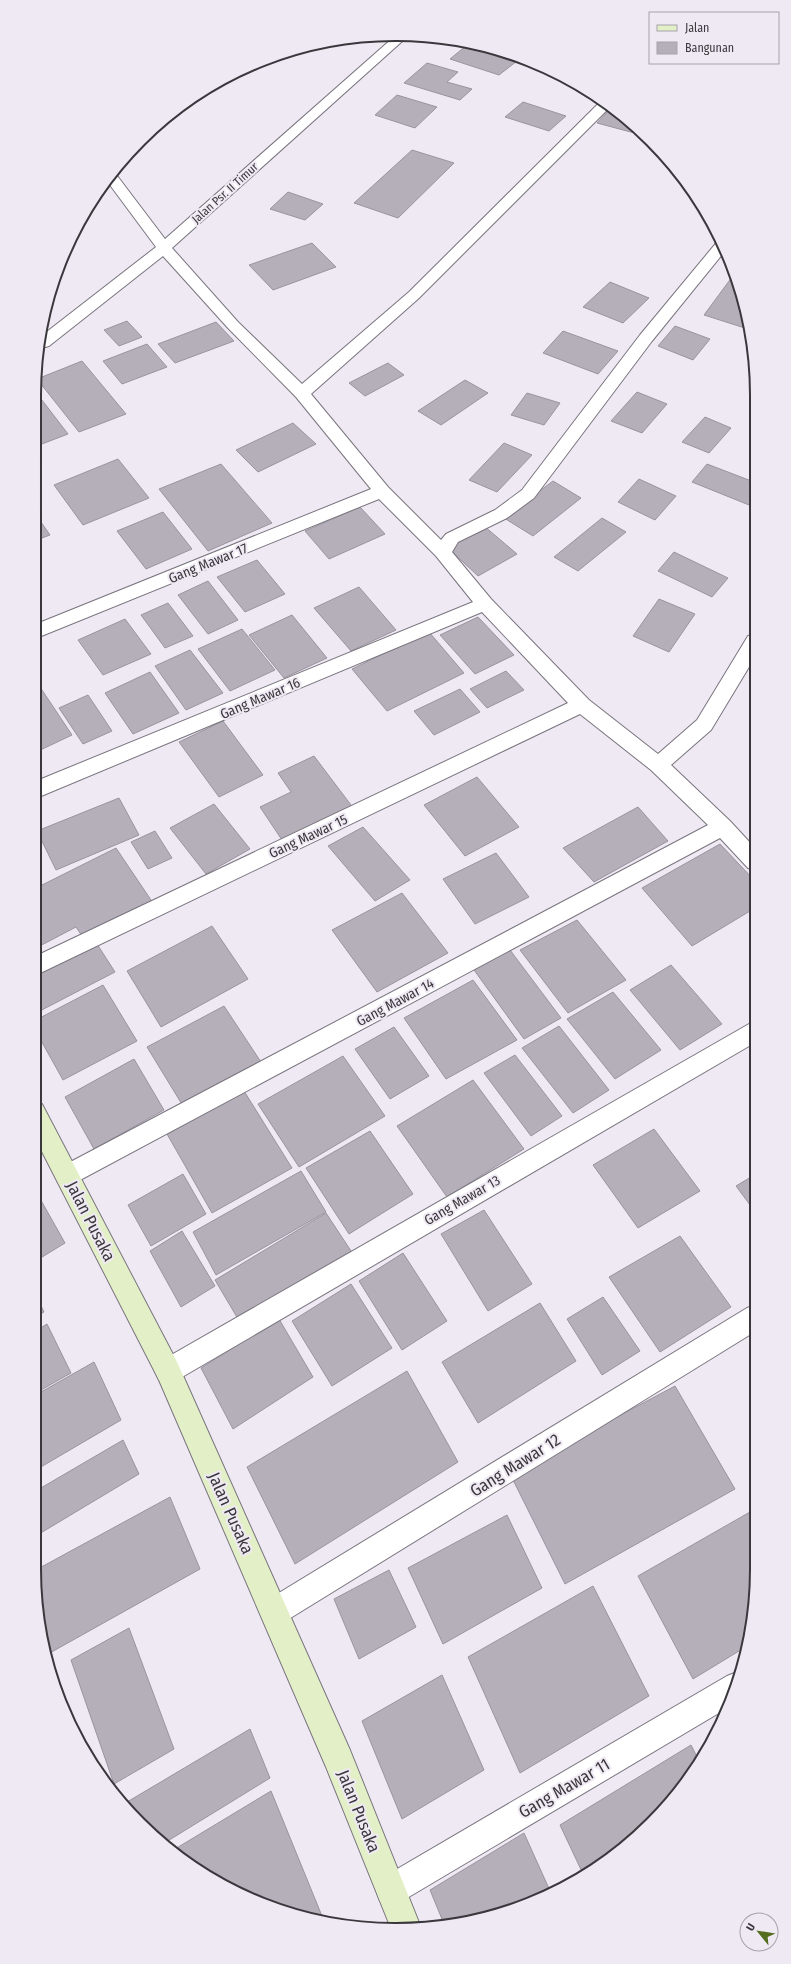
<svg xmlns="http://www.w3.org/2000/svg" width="791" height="1964" font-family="'Fira Sans Condensed',sans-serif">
  <rect width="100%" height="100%" fill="#efe9f4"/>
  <g fill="#b5afba" stroke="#99949e">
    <polygon points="467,45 517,61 499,75 450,59"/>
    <polygon points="427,63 458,72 447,82 472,89 460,100 404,83"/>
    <polygon points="397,95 437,107 415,128 375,115"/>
    <polygon points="523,102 566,116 549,131 505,117"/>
    <polygon points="609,110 615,112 642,135 597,123"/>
    <polygon points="412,150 454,163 398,218 354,203"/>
    <polygon points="288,192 323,204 305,220 270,209"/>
    <polygon points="312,243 336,267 273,290 249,265"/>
    <polygon points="732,277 748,329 704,315"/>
    <polygon points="610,282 649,298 623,323 583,307"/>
    <polygon points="127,321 142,337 119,346 104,330"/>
    <polygon points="216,322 234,341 175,363 158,344"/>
    <polygon points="675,326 710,339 693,360 658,346"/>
    <polygon points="563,331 618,351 598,374 543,353"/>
    <polygon points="147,344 167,367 122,384 103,361"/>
    <polygon points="82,361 126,414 79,432 37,379"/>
    <polygon points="388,363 404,375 365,396 349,383"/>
    <polygon points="465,380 488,393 441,425 418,411"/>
    <polygon points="35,391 68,434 34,447 34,396"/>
    <polygon points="637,392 667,404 642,433 611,421"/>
    <polygon points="527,393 560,403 544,425 511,415"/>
    <polygon points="705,417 731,428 709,453 682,442"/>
    <polygon points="293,423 316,444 258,472 236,450"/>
    <polygon points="504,443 532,455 497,492 469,480"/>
    <polygon points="118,459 149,498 83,525 54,485"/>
    <polygon points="221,464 272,523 208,551 159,489"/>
    <polygon points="707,464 754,482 754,507 692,482"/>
    <polygon points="639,479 676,496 655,520 618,502"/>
    <polygon points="553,481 581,498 533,536 504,518"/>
    <polygon points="360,507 385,534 329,559 305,531"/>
    <polygon points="34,512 50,535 34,541"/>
    <polygon points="163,512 192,549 146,569 117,531"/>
    <polygon points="602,518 626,532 578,571 554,557"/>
    <polygon points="484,526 517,554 478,576 447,547"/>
    <polygon points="674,552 728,578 712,597 658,571"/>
    <polygon points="257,560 285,594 245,612 217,577"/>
    <polygon points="208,581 238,620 208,634 178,595"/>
    <polygon points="359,587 396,630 351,651 314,608"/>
    <polygon points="659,599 695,614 669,652 633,636"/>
    <polygon points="168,603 193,636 165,648 141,615"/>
    <polygon points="292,615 327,658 284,678 249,635"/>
    <polygon points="478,617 514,655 475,674 440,635"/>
    <polygon points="125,619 151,654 103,675 78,640"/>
    <polygon points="242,629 275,670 230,691 198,649"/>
    <polygon points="429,632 464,673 387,711 352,669"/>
    <polygon points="190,650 223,693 186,710 155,666"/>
    <polygon points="506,671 524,690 487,708 470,689"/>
    <polygon points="150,672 179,713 133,734 105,693"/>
    <polygon points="34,678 72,735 34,753"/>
    <polygon points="460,689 480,712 434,735 414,711"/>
    <polygon points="88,695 112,731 83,744 59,708"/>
    <polygon points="223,721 263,775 219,797 179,742"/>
    <polygon points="314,756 354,809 284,843 260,807 291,792 278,773"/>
    <polygon points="477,777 519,827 465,856 424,805"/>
    <polygon points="119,798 139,835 56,870 37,831"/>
    <polygon points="214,804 250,849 206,874 170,828"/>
    <polygon points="638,807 668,841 594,882 563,848"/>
    <polygon points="363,827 410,880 375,901 328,846"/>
    <polygon points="155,831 172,858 148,869 131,842"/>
    <polygon points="720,844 755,881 755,908 692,946 642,888"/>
    <polygon points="116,848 153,903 84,939 76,927 34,949 34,889"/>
    <polygon points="496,853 529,897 475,924 443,879"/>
    <polygon points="34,856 41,868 34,872"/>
    <polygon points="402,893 448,953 377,992 332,930"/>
    <polygon points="577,920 626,980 568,1013 520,950"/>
    <polygon points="212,926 248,979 161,1027 127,971"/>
    <polygon points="97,944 115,972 34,1014 34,976"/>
    <polygon points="510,950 561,1018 524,1039 474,970"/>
    <polygon points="671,965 722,1024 680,1050 630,990"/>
    <polygon points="473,980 517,1040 446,1079 404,1018"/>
    <polygon points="103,985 137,1041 63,1080 34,1028 34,1021"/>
    <polygon points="613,992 661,1050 615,1079 567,1019"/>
    <polygon points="224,1006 261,1062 183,1106 147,1047"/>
    <polygon points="559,1026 609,1090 573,1113 522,1048"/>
    <polygon points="394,1027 429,1076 390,1099 355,1049"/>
    <polygon points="515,1055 562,1116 531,1136 484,1073"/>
    <polygon points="343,1056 385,1116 299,1167 258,1104"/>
    <polygon points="134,1059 164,1110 94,1149 65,1097"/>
    <polygon points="473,1080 524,1149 447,1197 397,1126"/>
    <polygon points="244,1091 292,1168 212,1213 167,1134"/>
    <polygon points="654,1129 700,1191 638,1228 593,1165"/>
    <polygon points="370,1131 413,1194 349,1234 306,1168"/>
    <polygon points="301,1171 326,1212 216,1275 193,1232"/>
    <polygon points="183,1174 206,1214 151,1246 128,1205"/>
    <polygon points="756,1174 756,1213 736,1186"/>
    <polygon points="34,1188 65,1243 34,1262"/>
    <polygon points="484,1210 532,1284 488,1311 441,1234"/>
    <polygon points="326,1213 353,1254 241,1324 215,1280"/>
    <polygon points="182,1231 215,1286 181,1307 150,1251"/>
    <polygon points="680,1236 731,1307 660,1352 609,1277"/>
    <polygon points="403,1253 447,1321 402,1350 359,1281"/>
    <polygon points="351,1284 392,1348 332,1386 292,1321"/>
    <polygon points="34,1291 44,1312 34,1318"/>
    <polygon points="603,1297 640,1351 602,1375 567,1319"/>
    <polygon points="540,1303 576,1361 478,1423 442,1362"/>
    <polygon points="279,1319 313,1377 233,1429 201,1368"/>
    <polygon points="47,1324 71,1373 34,1394 34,1332"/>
    <polygon points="94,1362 121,1420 34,1471 34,1396"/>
    <polygon points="407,1371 458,1462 295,1564 247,1467"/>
    <polygon points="675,1386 735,1489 565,1584 510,1474"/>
    <polygon points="123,1440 139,1474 34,1537 34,1492"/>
    <polygon points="170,1497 200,1569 48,1654 34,1571"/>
    <polygon points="757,1508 757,1568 744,1648 693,1679 638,1576"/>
    <polygon points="507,1515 542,1588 443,1644 408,1568"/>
    <polygon points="389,1570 416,1627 359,1659 334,1599"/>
    <polygon points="593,1586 649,1696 520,1773 468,1657"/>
    <polygon points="129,1628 174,1749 114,1784 71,1660"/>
    <polygon points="442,1675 484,1770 402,1819 362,1721"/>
    <polygon points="250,1729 270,1778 166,1842 122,1805"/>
    <polygon points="691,1745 698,1759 682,1789 596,1869 584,1876 560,1825"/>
    <polygon points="271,1791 324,1921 280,1911 215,1882 175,1849"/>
    <polygon points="524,1833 551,1893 534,1902 466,1923 444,1924 430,1890"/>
  </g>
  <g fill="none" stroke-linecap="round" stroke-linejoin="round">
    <g stroke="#79747e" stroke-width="2">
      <g id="street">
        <polygon points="395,36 408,36 172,248 238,322 302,384 409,292 601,101 610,107 419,298 311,394 388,487 441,540 446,534 495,510 522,490 640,335 717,242 721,241 725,251 652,341 534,498 507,518 458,542 452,552 491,599 589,700 658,754 697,720 748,636 755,634 755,657 711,730 671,765 730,821 755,848 755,870 748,868 720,838 67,1187 59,1184 55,1176 59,1168 708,825 651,770 580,714 34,976 34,957 568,703 482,612 34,799 34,782 473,602 436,556 379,499 34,639 34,625 371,489 296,397 228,328 163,256 49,346 42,348 44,334 156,247 107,181 113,172 115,173 165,239"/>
        <polygon points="756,1020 756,1042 177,1380 168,1384 159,1380 155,1371 159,1362"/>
        <polygon points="756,1305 756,1331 284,1622 274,1626 264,1622 260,1612 264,1602 747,1308"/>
        <polygon points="737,1672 740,1673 738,1684 724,1710 402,1901 391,1905 380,1901 376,1890 380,1879 727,1676"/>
      </g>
    </g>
    <g stroke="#79747e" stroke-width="2">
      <polygon id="secondary" points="34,1101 42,1104 177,1362 350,1750 420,1925 390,1926 326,1767 159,1380 34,1136"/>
    </g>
    <use href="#street" fill="#fff" fill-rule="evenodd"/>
    <use href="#secondary" fill="#e3f0c7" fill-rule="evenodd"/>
  </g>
  <g text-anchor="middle" stroke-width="4" stroke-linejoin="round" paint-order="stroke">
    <g font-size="12" fill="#3a383c" stroke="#efe9f4">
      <text transform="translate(225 193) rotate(-42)" y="4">Jalan Psr. II Timur</text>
    </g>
    <g font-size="14" fill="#3a383c" stroke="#efe9f4">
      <text transform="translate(208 563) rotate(-22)" y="5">Gang Mawar 17</text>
      <text transform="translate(260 698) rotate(-23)" y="5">Gang Mawar 16</text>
      <text transform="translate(308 836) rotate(-25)" y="5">Gang Mawar 15</text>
      <text transform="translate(395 1002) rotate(-28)" y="5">Gang Mawar 14</text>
      <text transform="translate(462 1200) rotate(-30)" y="5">Gang Mawar 13</text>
    </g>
    <g font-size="17" fill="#3a383c" stroke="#efe9f4">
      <text transform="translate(91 1221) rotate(63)" y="6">Jalan Pusaka</text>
      <text transform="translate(515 1465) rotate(-32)" y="6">Gang Mawar 12</text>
      <text transform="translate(231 1513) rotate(66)" y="6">Jalan Pusaka</text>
      <text transform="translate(564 1788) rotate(-30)" y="6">Gang Mawar 11</text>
      <text transform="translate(359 1811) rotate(68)" y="6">Jalan Pusaka</text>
    </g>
  </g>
  <path d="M0 0H791V1964H0ZM395 41H396A354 354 0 0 1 750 395V1569A354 354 0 0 1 396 1923H395A354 354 0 0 1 41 1569V395A354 354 0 0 1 395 41Z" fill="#efe9f4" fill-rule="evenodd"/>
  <path fill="none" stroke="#3a383c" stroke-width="2" d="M395 41H396A354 354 0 0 1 750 395V1569A354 354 0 0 1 396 1923H395A354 354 0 0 1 41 1569V395A354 354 0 0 1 395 41Z"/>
  <rect x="649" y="12" width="130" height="52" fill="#efe9f4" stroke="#a7a2aa"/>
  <rect x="657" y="25" width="20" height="6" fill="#e3f0c7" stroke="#a7a2aa"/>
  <text x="685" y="32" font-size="12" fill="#3a383c">Jalan</text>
  <rect x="657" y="42" width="20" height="12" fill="#b5afba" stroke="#a7a2aa"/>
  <text x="685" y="52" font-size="12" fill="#3a383c">Bangunan</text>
  <g transform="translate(759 1932) rotate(300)"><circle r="19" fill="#efe9f4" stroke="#a7a2aa"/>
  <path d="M0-3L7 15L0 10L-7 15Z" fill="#546d1f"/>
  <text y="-6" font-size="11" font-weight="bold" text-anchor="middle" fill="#3a383c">U</text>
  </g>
</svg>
